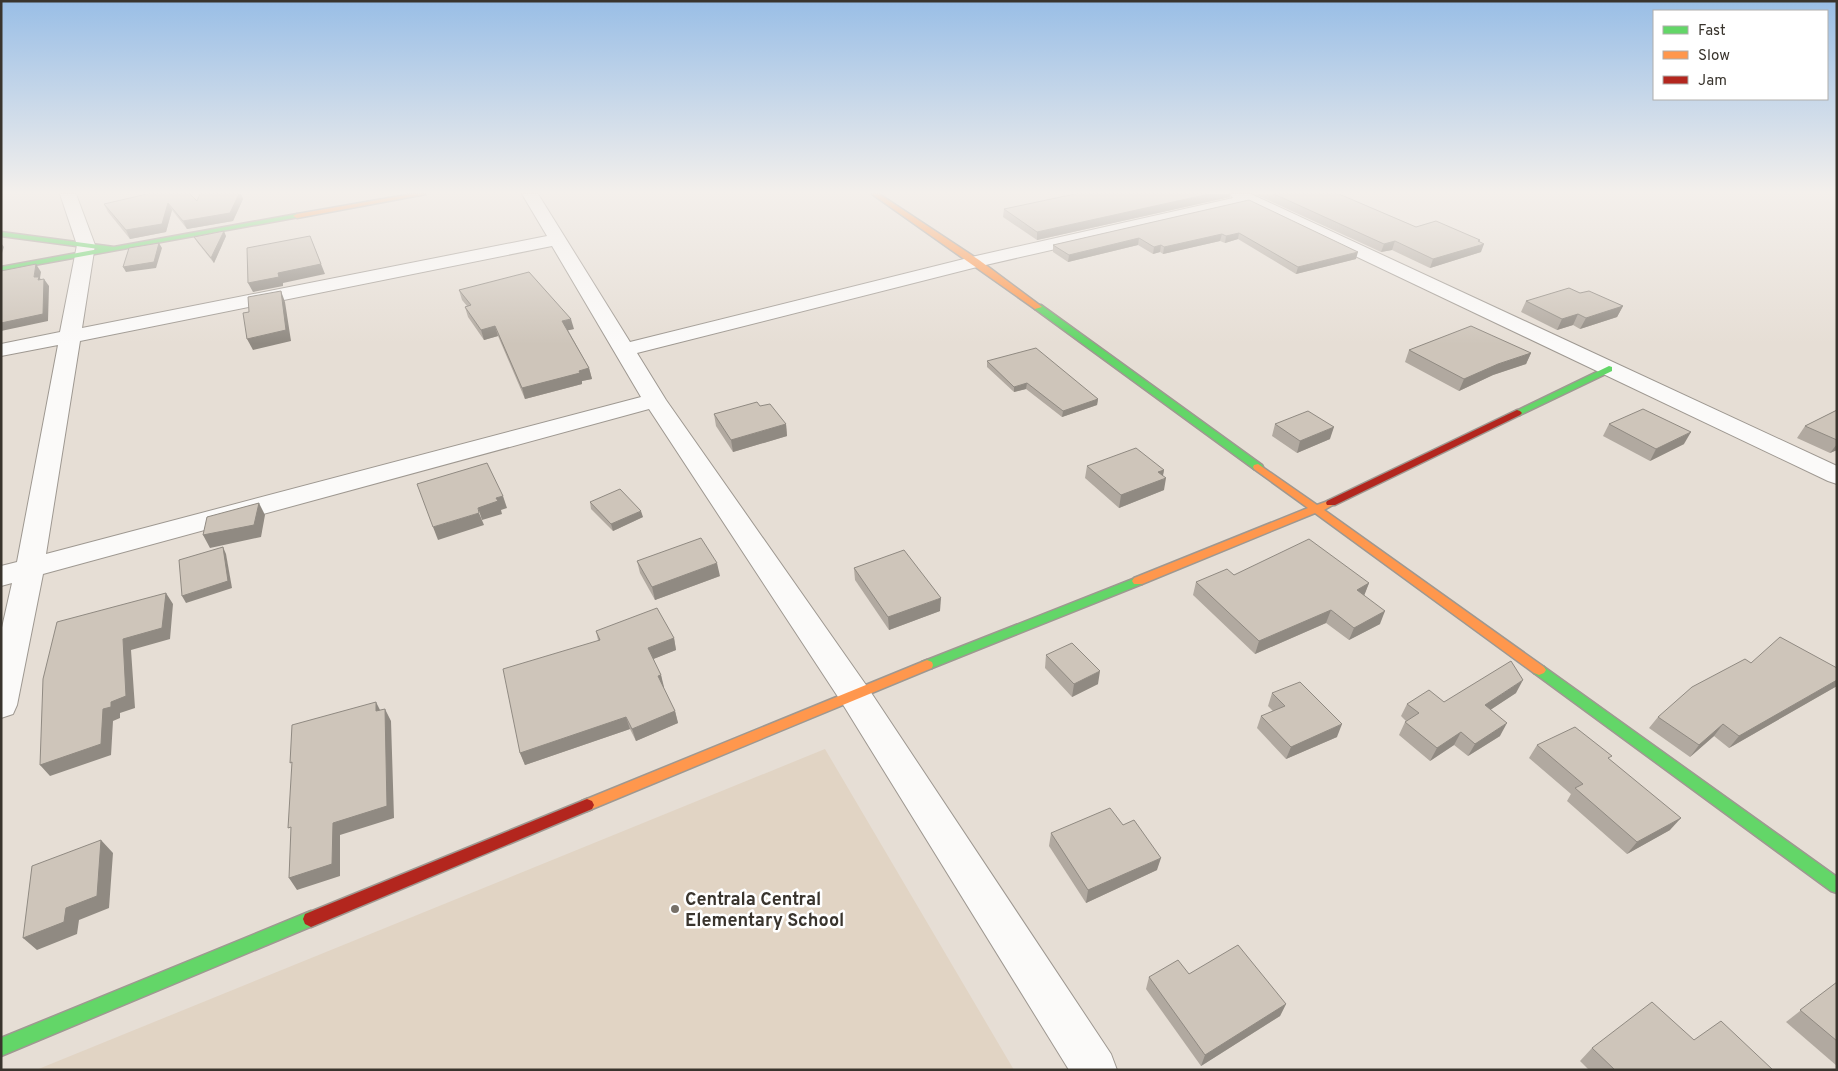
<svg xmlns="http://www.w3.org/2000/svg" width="1838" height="1071" font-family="Overpass,sans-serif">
  <rect width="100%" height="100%" fill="#e6ded5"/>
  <polygon fill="#e1d4c4" points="825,749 1014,1070 36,1070"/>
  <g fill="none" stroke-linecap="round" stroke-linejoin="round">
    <g stroke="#9e9891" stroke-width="2">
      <path id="street" d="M60 194H76L95 245 82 328 547 236 522 194H538L630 342 976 256 1233 198 1230 194H1251L1837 466V484L1828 481 1248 205 977 267 637 353 666 400 866 685 1111 1054 1117 1070H1069L842 703 649 409 43 574 17 705 13 714 1 718V632L12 583 1 586V566L17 562 58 345 1 356V344L60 332 77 245ZM552 246 641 397 46 554 80 341Z"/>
    </g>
    <g stroke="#9e9891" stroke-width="3">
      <g id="fast">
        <polygon points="297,214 299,215 299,217 1,271 1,267 99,249 1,236 1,232 114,247"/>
        <polygon points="1035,305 1041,305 1262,465 1263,467 1262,469 1254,469 1035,309"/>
        <polygon points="1609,366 1612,367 1612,371 1520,415 1514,415 1512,413"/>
        <polygon points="1138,577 1144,581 1142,584 932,668 922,668 921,665 922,662"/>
        <polygon points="1539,665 1544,667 1837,877 1837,893 1831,891 1534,673 1532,670 1534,667"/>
        <polygon points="311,911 317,914 319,919 317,924 1,1056 1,1038"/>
      </g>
    </g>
    <g stroke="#9e9891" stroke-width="3">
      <g id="slow">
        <polygon points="412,194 426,194 297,218 293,216 297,214"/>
        <polygon points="872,194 879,194 979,260 1042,307 1035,309"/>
        <polygon points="1258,464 1317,505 1331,500 1335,501 1336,503 1324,510 1544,667 1546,670 1544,673 1539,675 1534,673 1315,513 1142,584 1134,584 1132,581 1134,578 1308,508 1254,469 1253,467 1254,465"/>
        <polygon points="927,660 932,662 933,665 932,668 592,809 587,811 582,809 580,805 582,801"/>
      </g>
    </g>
    <g stroke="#9e9891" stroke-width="3">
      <g id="jam">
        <polygon points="1517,410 1520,411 1522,413 1520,415 1335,505 1327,505 1326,503 1327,501"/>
        <polygon points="587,799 592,801 594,805 592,809 311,927 305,924 303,919 305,914"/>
      </g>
    </g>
    <use href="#street" fill="#fbfaf9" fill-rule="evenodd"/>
    <use href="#fast" fill="#63d668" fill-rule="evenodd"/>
    <use href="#slow" fill="#ff974d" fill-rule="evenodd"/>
    <use href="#jam" fill="#b3261e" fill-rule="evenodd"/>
  </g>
  <g fill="#b1a9a0">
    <polygon points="239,194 241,194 243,199 233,221 187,229 172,210 166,232 130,239 108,212 104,204 197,201"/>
    <polygon points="1255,194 1339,194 1416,227 1479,242 1481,252 1430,268 1392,250 1381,252"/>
    <polygon points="1230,197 1037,240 1003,217 1004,209"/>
    <polygon points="1249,200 1356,259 1296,274 1238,239 1225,243 1220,241 1163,254 1160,252 1153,254 1138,245 1068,262 1053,252 1053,245"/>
    <polygon points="226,236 214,263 197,242 194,237"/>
    <polygon points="459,290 574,329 568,330 589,368 592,379 582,381 582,384 525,399 498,336 484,340 468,317 465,307 467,306 462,300"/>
    <polygon points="1580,293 1623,306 1617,317 1580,329 1573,325 1557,330 1521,312 1526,301"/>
    <polygon points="1409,350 1531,353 1526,364 1493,375 1459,391 1405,362"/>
    <polygon points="987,361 1098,399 1097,405 1062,417 1026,389 1014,392 987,367"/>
    <polygon points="760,406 786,424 787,436 733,452 716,426 714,414"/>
    <polygon points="1837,410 1837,450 1830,453 1797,438 1805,426"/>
    <polygon points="1275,424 1330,439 1297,453 1272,436"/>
    <polygon points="1609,424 1684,444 1650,461 1603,436"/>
    <polygon points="1087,466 1164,470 1163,475 1164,490 1119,508 1085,478"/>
    <polygon points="590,502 643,517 613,531 591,509"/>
    <polygon points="637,561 720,576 655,600 640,573"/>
    <polygon points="854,568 940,611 889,630 855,580"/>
    <polygon points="1234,575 1369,583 1364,595 1380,624 1349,640 1326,623 1255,654 1193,595 1196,582"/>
    <polygon points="596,631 674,638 676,650 653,659 661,675 663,687 675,711 678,723 636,741 630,729 525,765 520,753 598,640"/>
    <polygon points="1046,655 1098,684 1072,697 1045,668"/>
    <polygon points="1751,663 1837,668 1837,686 1729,748 1714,736 1690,757 1649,728 1658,717"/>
    <polygon points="1272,693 1337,737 1286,759 1257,728 1261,716 1273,711 1268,706"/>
    <polygon points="1516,693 1490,710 1500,736 1468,756 1454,745 1430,761 1399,735 1405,722 1406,721 1401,716 1407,704 1444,702"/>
    <polygon points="1537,745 1610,760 1670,830 1627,854 1567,801 1571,794 1529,758"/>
    <polygon points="1051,833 1157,870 1086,903 1049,846"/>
    <polygon points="1189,974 1286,1004 1280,1016 1201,1066 1146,989 1149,977"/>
    <polygon points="1837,982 1837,1066 1786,1022"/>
    <polygon points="1694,1040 1773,1070 1589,1070 1580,1061 1592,1048"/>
  </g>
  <g fill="#908a82">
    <polygon points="239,194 241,194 243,199 233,221 187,229 183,221"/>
    <polygon points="1209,194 1230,194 1230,197 1037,240 1037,232"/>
    <polygon points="168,203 172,210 166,232 130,239 126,230"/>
    <polygon points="224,231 226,236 214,263 211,258"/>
    <polygon points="1239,233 1238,239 1225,243 1226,236"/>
    <polygon points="1222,234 1220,241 1163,254 1164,247"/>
    <polygon points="310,236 325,274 283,283 283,286 253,292 248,283 278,273"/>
    <polygon points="1139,238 1138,245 1068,262 1069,255"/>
    <polygon points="1480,240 1478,246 1484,244 1481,252 1430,268 1433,259"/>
    <polygon points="1395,241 1392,250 1381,252 1384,244"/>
    <polygon points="1,243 4,247 1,256"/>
    <polygon points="159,243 162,248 156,268 126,272 123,267"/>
    <polygon points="1161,245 1160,252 1153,254 1154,247"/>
    <polygon points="1358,252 1356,259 1296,274 1298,267"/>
    <polygon points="36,264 41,272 40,278 43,284 34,277"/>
    <polygon points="44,279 49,286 48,321 1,331 1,323"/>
    <polygon points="281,291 285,302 291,341 253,350 247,339"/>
    <polygon points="1623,306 1617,317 1580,329 1586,318"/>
    <polygon points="1578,314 1573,325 1557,330 1562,319"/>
    <polygon points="571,319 574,329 565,331 562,321"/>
    <polygon points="495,326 498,336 484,340 481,330"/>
    <polygon points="1531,353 1526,364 1493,375 1459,391 1464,379 1498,364"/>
    <polygon points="589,368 592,379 582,381 582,384 525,399 522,388"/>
    <polygon points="1027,383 1026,389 1014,392 1014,387"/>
    <polygon points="1098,399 1097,405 1062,417 1063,411"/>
    <polygon points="786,424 787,436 733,452 731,440"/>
    <polygon points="1334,427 1330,439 1297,453 1300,441"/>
    <polygon points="1691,432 1684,444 1650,461 1656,449"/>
    <polygon points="1837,444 1837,450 1830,453"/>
    <polygon points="1164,470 1162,480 1166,478 1164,490 1119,508 1121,495 1158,472"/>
    <polygon points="503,496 507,508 501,510 502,514 482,520 478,508 496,498"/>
    <polygon points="259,503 265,515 261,537 210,548 203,535"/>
    <polygon points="641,511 643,517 613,531 611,524"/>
    <polygon points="479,513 484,525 438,540 433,527"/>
    <polygon points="223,547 226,554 232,588 186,603 182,596"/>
    <polygon points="717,563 720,576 655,600 652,587"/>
    <polygon points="1369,583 1364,596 1357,590"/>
    <polygon points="166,593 173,604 170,639 131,650 135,708 120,713 120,718 113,721 111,755 50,776 40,765 103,709 111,702 123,639"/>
    <polygon points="941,598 940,611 889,630 888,617"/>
    <polygon points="1331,610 1326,623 1255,654 1259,641"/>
    <polygon points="1385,611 1380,624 1349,640 1354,628"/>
    <polygon points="674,638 676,650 651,660 648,648"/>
    <polygon points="1100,671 1098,684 1072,697 1074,684"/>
    <polygon points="661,675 664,687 660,688 658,676"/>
    <polygon points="1523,680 1516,693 1478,718 1485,705"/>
    <polygon points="1837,680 1837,686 1729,748 1739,736"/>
    <polygon points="376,702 382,714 376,711"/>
    <polygon points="385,709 391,721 394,818 340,835 340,876 297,890 289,878 333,823"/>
    <polygon points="675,711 678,723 636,741 632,729"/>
    <polygon points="626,717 630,729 525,765 520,753"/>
    <polygon points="1507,723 1500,736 1468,756 1475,744"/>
    <polygon points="1342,724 1337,737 1286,759 1291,747"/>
    <polygon points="1723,724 1714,736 1690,757 1699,745"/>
    <polygon points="1461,732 1454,745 1430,761 1437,748"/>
    <polygon points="1681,818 1670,830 1627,854 1637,842"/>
    <polygon points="101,840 113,853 109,908 79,920 77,934 37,950 23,938 66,908"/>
    <polygon points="1161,858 1157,870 1086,903 1088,890"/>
    <polygon points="1286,1004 1280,1016 1201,1066 1205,1055"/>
  </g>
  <g fill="#cec5ba" stroke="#908a82">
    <polygon points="147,194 190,194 197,201 200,194 239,194 230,213 183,221 168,203 162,224 126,230 104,204"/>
    <polygon points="1075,194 1209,194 1037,232 1004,209"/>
    <polygon points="1274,194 1339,194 1416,227 1436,221 1480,240 1478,241 1484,244 1433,259 1395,241 1384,244"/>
    <polygon points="1249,200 1358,252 1298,267 1239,233 1226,236 1222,234 1164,247 1161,245 1154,247 1139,238 1069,255 1053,245"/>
    <polygon points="224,231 211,258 194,237"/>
    <polygon points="310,236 321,264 278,273 279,277 248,283 247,248"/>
    <polygon points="159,243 154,262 123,267 129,248"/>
    <polygon points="36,264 34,277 39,277 38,280 44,279 43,314 1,323 1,271"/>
    <polygon points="529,272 571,319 562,321 589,368 579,371 580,373 522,388 495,326 481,330 465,307 471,305 459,290"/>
    <polygon points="1569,288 1580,293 1589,291 1623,306 1586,318 1578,314 1562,319 1526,301"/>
    <polygon points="281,291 286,330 247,339 243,313 249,312 248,297"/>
    <polygon points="1471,326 1531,353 1498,364 1464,379 1409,350"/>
    <polygon points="1036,348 1098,399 1063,411 1027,383 1014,387 987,361"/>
    <polygon points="757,402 760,406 770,404 786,424 731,440 714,414"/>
    <polygon points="1643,409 1691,432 1656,449 1609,424"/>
    <polygon points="1837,410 1837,440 1805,426"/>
    <polygon points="1308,411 1334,427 1300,441 1275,424"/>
    <polygon points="1136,448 1164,470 1158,472 1166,478 1121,495 1087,466"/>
    <polygon points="487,463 503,496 496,498 498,501 478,508 479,513 433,527 417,484"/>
    <polygon points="620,489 641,511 611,524 590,502"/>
    <polygon points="259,503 254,525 203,535 207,517"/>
    <polygon points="701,538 717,563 652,587 637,561"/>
    <polygon points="1309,539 1369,583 1357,590 1385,611 1354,628 1331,610 1259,641 1196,582 1227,569 1234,575"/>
    <polygon points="223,547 228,581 182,596 179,560"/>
    <polygon points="904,550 941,598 888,617 854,568"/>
    <polygon points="166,593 162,628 123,639 126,696 111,702 111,707 103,709 101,744 40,765 43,679 57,622"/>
    <polygon points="657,608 674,638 648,648 661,675 658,676 675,711 632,729 626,717 520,753 503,669 600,640 596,631"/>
    <polygon points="1780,637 1837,668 1837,680 1739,736 1723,724 1699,745 1658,717 1692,687 1745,659 1751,663"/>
    <polygon points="1072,643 1100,671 1074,684 1046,655"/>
    <polygon points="1511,661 1523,680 1485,705 1507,723 1475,744 1461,732 1437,748 1405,722 1419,713 1407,704 1429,690 1444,702"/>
    <polygon points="1300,682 1342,724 1291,747 1261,716 1285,706 1272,693"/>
    <polygon points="376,702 376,711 385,709 387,806 333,823 332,864 289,878 291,827 288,828 292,762 290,763 292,725"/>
    <polygon points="1575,727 1612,756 1608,758 1681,818 1637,842 1575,788 1583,784 1537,745"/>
    <polygon points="1110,808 1123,825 1134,820 1161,858 1088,890 1051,833"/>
    <polygon points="101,840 97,896 66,908 64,922 23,938 32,866"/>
    <polygon points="1238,945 1286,1004 1205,1055 1149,977 1178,960 1189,974"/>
    <polygon points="1837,982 1837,1041 1800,1010"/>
    <polygon points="1652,1002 1694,1040 1721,1021 1773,1070 1615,1070 1592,1048"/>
  </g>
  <linearGradient id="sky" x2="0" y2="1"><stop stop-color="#99bee6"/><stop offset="0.56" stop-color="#f4f0ec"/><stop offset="1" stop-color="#f4f0ec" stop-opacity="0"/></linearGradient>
  <rect width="1838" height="344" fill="url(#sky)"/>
  <circle fill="#767068" stroke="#fff" stroke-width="2" cx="675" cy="909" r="5"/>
  <g text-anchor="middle" stroke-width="5" stroke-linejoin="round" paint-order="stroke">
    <g font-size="18" font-weight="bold" fill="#39342d" stroke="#fff" text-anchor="start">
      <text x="685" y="905">Centrala Central<tspan x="685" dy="21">Elementary School</tspan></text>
    </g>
  </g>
  <rect width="1838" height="1071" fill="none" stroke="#39342d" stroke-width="5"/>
  <rect x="1653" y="10" width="175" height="90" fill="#ffffff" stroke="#b0aeab"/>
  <rect x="1663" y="26" width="25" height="8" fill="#63d668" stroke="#b0aeab"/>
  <text x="1698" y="35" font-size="15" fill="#39342d">Fast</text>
  <rect x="1663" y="51" width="25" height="8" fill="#ff974d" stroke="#b0aeab"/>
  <text x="1698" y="60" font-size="15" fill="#39342d">Slow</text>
  <rect x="1663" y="76" width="25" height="8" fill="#b3261e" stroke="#b0aeab"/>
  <text x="1698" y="85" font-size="15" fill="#39342d">Jam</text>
</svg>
